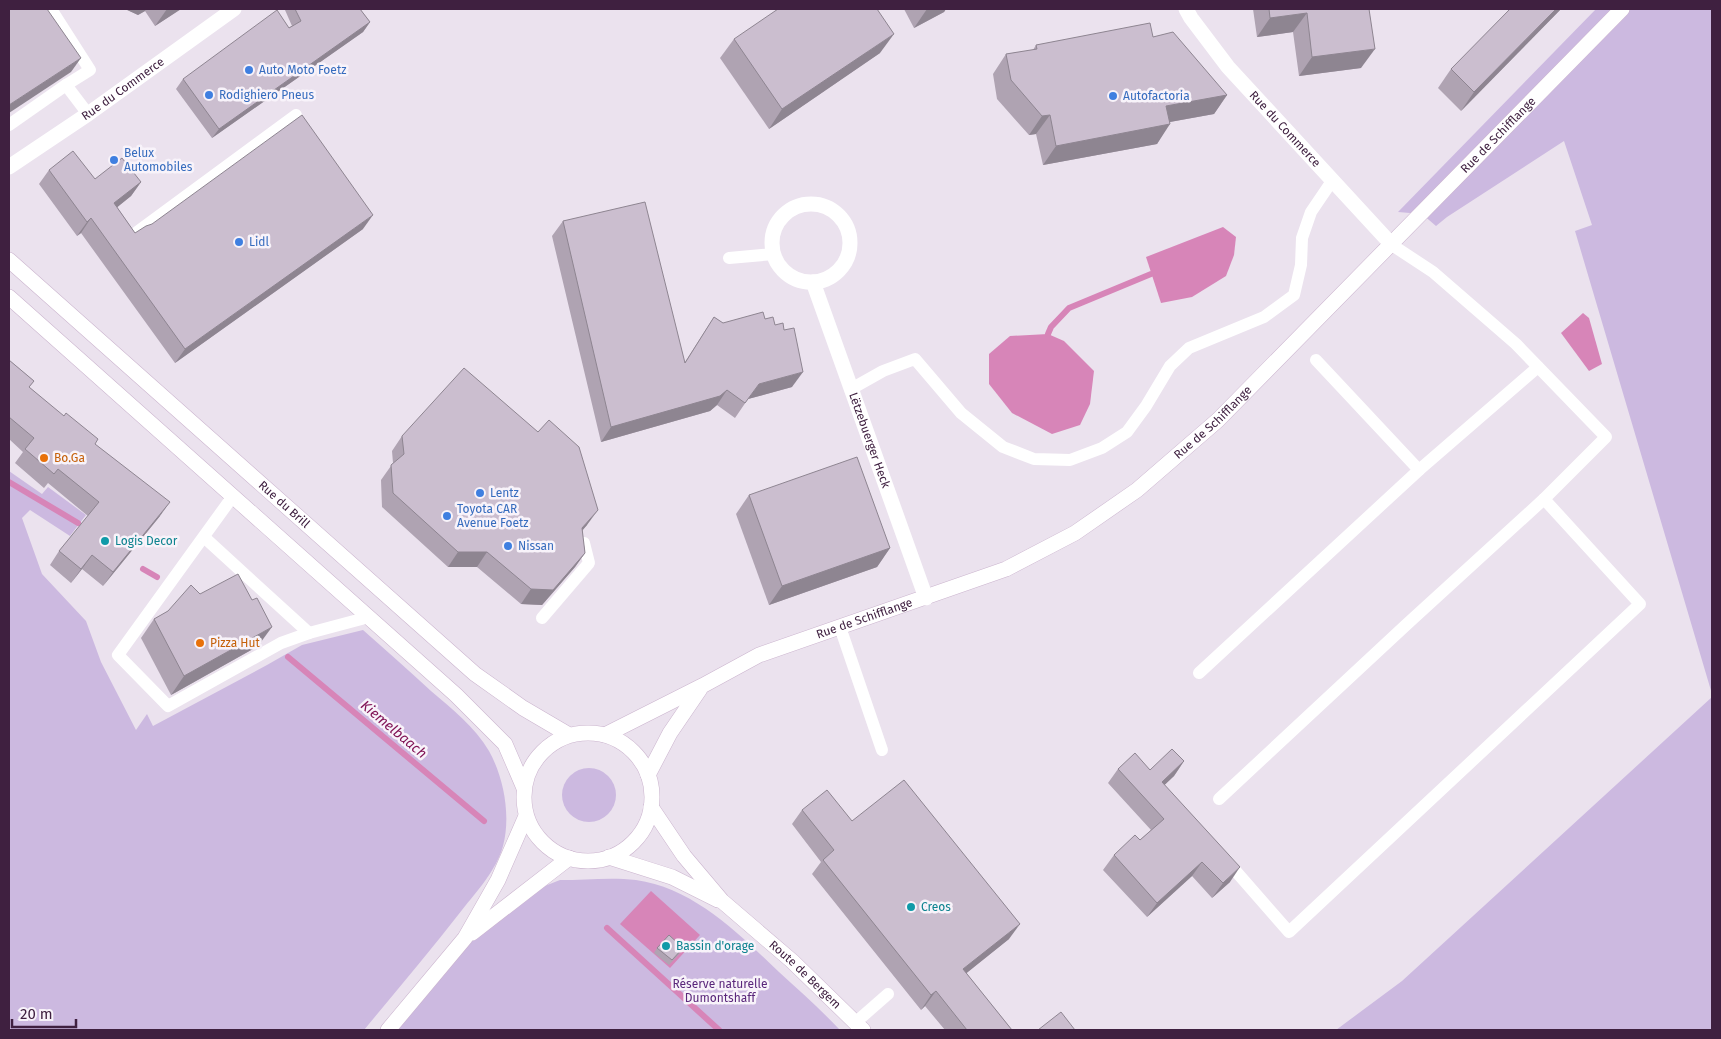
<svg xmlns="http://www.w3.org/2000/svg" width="1721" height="1039" font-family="'Fira Sans',sans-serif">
  <rect width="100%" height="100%" fill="#ebe2ee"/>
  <g fill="#ccb9e0">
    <polygon points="1596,9 1712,9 1712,694 1575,231 1592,225 1564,141 1447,217 1436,226 1422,214 1398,212"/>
    <path d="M9 471 42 494 48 487 86 515 70 536 30 510 22 518 42 574 86 621 101 662 136 730 147 714 153 726 267 665 302 645 363 630C386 650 409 671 431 691 452 709 475 727 489 751 504 778 511 816 503 846 496 871 477 891 462 910 430 951 397 990 364 1030H9Z"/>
    <polygon points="1712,697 1712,1030 1336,1030 1402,981"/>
    <circle cx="589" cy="795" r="27"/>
    <path d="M560 880C585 880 612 877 636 880 694 888 739 934 779 972 800 991 821 1010 840 1030H388L465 938 517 897Z"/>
  </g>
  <g fill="#d785b8">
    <polygon points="1223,227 1236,237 1234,255 1226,276 1192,297 1161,303 1146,257"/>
    <polygon points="1583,313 1589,318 1602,364 1589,371 1561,333"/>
    <polygon points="1048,334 1064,341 1094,371 1090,404 1080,425 1052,434 1012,413 989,384 989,354 1010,336"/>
    <polygon points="651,891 700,935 670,968 620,924"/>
  </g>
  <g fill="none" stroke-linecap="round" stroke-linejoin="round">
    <g stroke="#d785b8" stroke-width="6">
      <polyline points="1048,334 1051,327 1069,308 1151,274"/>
      <polyline points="9,482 78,523"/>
      <polyline points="143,569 157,577"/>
      <polyline points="288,657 484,821"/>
      <polyline points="607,928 719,1030"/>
    </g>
    <g stroke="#cbb4ce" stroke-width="16">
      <g id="secondary">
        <path id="s4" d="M9 260 475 674 523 708 569 735"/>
        <polyline points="9,297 456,695 505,744 524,788"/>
        <circle cx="588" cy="797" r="64"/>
        <path id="s5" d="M605 735 702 686 759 655 1006 569 1075 533 1137 490 1218 420 1622 9"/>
        <polyline points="648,775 670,733 700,689"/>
        <path id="s6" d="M651 807 684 856 722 901 792 961 863 1030"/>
        <polyline points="609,857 672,877 718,900"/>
        <polyline points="472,933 569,858"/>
        <polyline points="388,1030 465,938 498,880 526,816"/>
      </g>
    </g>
    <g stroke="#fff" stroke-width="12">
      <polyline points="66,85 88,114"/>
      <polyline points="9,125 66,85 90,70 51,9"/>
      <polyline points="137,232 296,115"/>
      <polyline points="729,258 774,254"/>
      <polyline points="1316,360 1419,470 1538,367"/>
      <polyline points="851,389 883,371 915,359 961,413 1003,447 1034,459 1070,460 1102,448 1127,432 1146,406 1170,366 1189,348 1264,317 1294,295 1301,265 1302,238 1311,212 1332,181"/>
      <polyline points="233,496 118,655 168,706 281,643 309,633 369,617"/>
      <polyline points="205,538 309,633"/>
      <polyline points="542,618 589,563 584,543"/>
      <polyline points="840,627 882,750"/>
      <polyline points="1199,673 1419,470"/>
      <polyline points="1219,799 1406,625 1544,499 1606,437 1516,344 1433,272 1392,245"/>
      <polyline points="1226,860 1289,932 1640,604 1544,499"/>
      <polyline points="856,1022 888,994"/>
    </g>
    <g stroke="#fff" stroke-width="15">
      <path id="s1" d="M1186 9 1191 18 1228 67 1392 245"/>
      <path id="s2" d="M9 167 88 114 234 9"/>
      <circle cx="811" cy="243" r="39"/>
      <path id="s3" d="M813 282 926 598"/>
    </g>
    <use href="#secondary" stroke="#fff" stroke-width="15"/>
  </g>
  <g fill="#afa3b2">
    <polygon points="126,9 181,9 155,26 145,11 138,15"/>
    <polygon points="285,9 360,9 370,22 363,32 212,138 176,89 183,79 292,26 285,10"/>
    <polygon points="904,9 946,9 944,12 914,28"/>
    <polygon points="1253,9 1369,9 1361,68 1299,76 1293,32 1257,37"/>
    <polygon points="1561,9 1461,111 1438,88 1451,69"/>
    <polygon points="1153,37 1227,95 1214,114 1170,122 1157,144 1043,165 1036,134 1029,135 997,99 993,74 1006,54 1033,50 1036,45"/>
    <polygon points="734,39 880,53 769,129 720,58"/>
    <polygon points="49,170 95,179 141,182 131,196 117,207 135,233 363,229 175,363 81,233 77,236 39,184"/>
    <polygon points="563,221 685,362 714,317 723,323 765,319 792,387 748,399 735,418 717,405 710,411 601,442 552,236"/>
    <polygon points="9,360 34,381 29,387 95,444 160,516 103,586 82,569 71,583 50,565 59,551 88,516 48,483 44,488 15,463 23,452 9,439"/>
    <polygon points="402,436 587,525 582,530 585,553 575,567 542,605 521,604 477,567 448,567 382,507 381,480 393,463 392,451"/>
    <polygon points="749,495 890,548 877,567 769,605 736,514"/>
    <polygon points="200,594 252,600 258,646 171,695 141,638 154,619"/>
    <polygon points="1184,761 1174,776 1164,785 1230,882 1212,898 1192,876 1147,917 1103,870 1114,855 1140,840 1151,830 1108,783 1118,769 1150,770"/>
    <polygon points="802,810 852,821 1009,939 966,973 1012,1030 945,1030 925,1006 921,1010 812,874 821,862 792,824"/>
    <polygon points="657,948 680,953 669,965 654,953"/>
  </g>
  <g fill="#8e8591">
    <polygon points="128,9 146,9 145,11 138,15 127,10"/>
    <polygon points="167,9 181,9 155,26"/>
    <polygon points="927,9 946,9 944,12 914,28"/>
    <polygon points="1556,9 1561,9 1461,111 1474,92"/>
    <polygon points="1307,13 1293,32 1257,37 1270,18"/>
    <polygon points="370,22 363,32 212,138 219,129"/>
    <polygon points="894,34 880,53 769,129 782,109"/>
    <polygon points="1375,49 1361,68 1299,76 1312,57"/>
    <polygon points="81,58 71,72 9,113 9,105"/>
    <polygon points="1227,95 1214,114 1153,125 1166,106"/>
    <polygon points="1050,115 1036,134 1029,135 1042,116"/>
    <polygon points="1170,124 1157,144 1043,165 1056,146"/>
    <polygon points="141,182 131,196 104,218 114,203"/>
    <polygon points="373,215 363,229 175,363 185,349"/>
    <polygon points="91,218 81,233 77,236 87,222"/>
    <polygon points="803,372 792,387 748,399 759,384"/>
    <polygon points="727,390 717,405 710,411 601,442 611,427"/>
    <polygon points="170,502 160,516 103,586 113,572"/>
    <polygon points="598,510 587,525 572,543 582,528"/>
    <polygon points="890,548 877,567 769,605 782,586"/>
    <polygon points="458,552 487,552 477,567 448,567"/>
    <polygon points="585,553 575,567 542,605 521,604 531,589"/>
    <polygon points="92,555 82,569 71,583 81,569"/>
    <polygon points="272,627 258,646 171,695 184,676"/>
    <polygon points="1184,761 1174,776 1152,797 1162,782"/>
    <polygon points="1202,862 1192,876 1147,917 1157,903"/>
    <polygon points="1240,867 1230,882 1212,898 1223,883"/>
    <polygon points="1020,924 1009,939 953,984 963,969"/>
    <polygon points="936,991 925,1006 921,1010 931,995"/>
  </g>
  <g fill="#cbbecf" stroke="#8e8591">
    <polygon points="9,9 47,9 81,58 9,105"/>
    <polygon points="295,9 360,9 370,22 219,129 183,79 277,10 289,28 301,21"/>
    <polygon points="778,9 877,9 894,34 782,109 734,39"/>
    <polygon points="1269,9 1369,9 1375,49 1312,57 1307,13 1270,18"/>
    <polygon points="1510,9 1556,9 1474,92 1451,69"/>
    <polygon points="1150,23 1153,37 1173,32 1227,95 1166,106 1170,124 1056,146 1050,115 1042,116 1011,80 1006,54 1037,49 1036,45"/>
    <polygon points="302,115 373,215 185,349 91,218 87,222 49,170 73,151 95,179 122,158 141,182 114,203 135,233 146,226 152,224"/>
    <polygon points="645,202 685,363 714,317 723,323 763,312 765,319 773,317 775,325 783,323 784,330 794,328 803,372 759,384 745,403 727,390 720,396 611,427 563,221"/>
    <polygon points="9,360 34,381 29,387 64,416 66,413 98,439 95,444 170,502 113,572 92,555 81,569 59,551 99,502 58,469 54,474 25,449 34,438 9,417"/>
    <polygon points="464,368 538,432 549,420 579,447 598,510 582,528 585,553 553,590 531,589 487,552 458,552 393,493 391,465 404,454 402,436"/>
    <polygon points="857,457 890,548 782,586 749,495"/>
    <polygon points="238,574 252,600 257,598 272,627 184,676 154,619 168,611 191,585 200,594"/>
    <polygon points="1172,749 1184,761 1162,782 1240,867 1223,883 1202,862 1157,903 1114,855 1135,835 1140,840 1164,819 1118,769 1135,753 1150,770"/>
    <polygon points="904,780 1020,924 963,969 1012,1030 967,1030 936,991 931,995 823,860 834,850 802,810 827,790 852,821"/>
    <polygon points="669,935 683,948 672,960 657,948"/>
    <polygon points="1061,1012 1075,1030 1038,1030"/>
  </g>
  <g fill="#3f7fe0" stroke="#f8f3fa" stroke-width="2">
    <circle cx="249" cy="70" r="5"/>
    <circle cx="209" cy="95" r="5"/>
    <circle cx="1113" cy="96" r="5"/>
    <circle cx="114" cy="160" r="5"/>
    <circle cx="239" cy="242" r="5"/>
    <circle cx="480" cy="493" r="5"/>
    <circle cx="447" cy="516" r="5"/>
    <circle cx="508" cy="546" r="5"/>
  </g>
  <g fill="#e8710a" stroke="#f8f3fa" stroke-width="2">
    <circle cx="44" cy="458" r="5"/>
    <circle cx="200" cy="643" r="5"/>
  </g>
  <g fill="#0f9aa8" stroke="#f8f3fa" stroke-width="2">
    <circle cx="105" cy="541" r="5"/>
    <circle cx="911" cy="907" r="5"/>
    <circle cx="666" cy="946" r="5"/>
  </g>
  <g text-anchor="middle" stroke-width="5" stroke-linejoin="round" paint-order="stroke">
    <g font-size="12" fill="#366cbe" stroke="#f8f3fa" text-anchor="start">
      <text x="259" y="74">Auto Moto Foetz</text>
      <text x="219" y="99">Rodighiero Pneus</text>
      <text x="1123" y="100">Autofactoria</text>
      <text x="124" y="157">Belux<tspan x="124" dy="14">Automobiles</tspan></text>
      <text x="249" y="246">Lidl</text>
      <text x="490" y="497">Lentz</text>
      <text x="457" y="513">Toyota CAR<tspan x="457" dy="14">Avenue Foetz</tspan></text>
      <text x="518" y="550">Nissan</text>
    </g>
    <g font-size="12" fill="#3f2040" stroke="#f8f3fa">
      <text dy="4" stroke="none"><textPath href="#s2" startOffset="138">Rue du Commerce</textPath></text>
      <text dy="4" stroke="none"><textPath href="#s1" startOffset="156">Rue du Commerce</textPath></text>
      <text dy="4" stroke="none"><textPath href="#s5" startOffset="1095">Rue de Schifflange</textPath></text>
      <text dy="4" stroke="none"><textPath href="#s5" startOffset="690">Rue de Schifflange</textPath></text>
      <text dy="4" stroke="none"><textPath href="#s3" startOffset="168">Lëtzebuerger Heck</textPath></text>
      <text dy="4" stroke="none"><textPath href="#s4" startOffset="368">Rue du Brill</textPath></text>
      <text dy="4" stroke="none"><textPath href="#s5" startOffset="285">Rue de Schifflange</textPath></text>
      <text dy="4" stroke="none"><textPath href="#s6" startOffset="229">Route de Bergem</textPath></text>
    </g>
    <g font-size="12" fill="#c56008" stroke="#f8f3fa" text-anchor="start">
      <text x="54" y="462">Bo.Ga</text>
      <text x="210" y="647">Pizza Hut</text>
    </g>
    <g font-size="12" fill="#0d838f" stroke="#f8f3fa" text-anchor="start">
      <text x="115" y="545">Logis Decor</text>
      <text x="921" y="911">Creos</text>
      <text x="676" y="950">Bassin d'orage</text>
    </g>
    <g font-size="12" fill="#5a277b" stroke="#f8f3fa">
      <text x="720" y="988">Réserve naturelle<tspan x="720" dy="14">Dumontshaff</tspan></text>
    </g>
    <g font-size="14" font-style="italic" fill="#821557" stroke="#f8f3fa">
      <text transform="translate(394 729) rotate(40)" y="5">Kiemelbaach</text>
    </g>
  </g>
  <rect width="1721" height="1039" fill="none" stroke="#3f2040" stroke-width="20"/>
  <path d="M12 1019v8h64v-8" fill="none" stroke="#3f2040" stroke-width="2.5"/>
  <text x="20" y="1019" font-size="15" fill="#3f2040" stroke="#f8f3fa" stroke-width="4" paint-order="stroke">20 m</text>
</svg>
